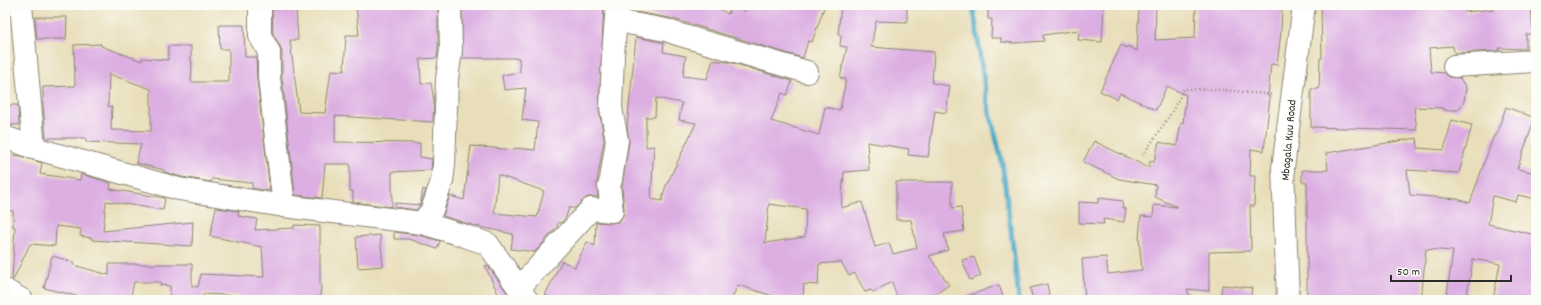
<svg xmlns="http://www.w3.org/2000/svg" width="1541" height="305" font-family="Dekko,sans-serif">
  <rect width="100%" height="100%" fill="#fdfcf7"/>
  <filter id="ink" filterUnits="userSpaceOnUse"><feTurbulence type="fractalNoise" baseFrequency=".025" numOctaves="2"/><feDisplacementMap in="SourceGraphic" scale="8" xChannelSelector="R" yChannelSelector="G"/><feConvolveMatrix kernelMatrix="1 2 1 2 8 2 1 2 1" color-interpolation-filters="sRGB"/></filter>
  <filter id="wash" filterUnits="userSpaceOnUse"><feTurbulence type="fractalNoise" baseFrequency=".012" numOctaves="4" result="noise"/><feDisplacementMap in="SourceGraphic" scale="16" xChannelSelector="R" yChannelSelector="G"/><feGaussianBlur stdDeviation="0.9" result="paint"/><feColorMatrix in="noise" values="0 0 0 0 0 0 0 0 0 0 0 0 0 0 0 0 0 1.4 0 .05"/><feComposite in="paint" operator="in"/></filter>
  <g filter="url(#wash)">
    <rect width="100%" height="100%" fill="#e8deb9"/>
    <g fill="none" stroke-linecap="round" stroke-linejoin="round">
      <polyline stroke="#46a7c5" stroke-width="5" points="973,5 986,96 1002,162 1013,247 1019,300"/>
    </g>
    <g id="blocks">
      <g fill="#dcaee2" fill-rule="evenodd">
        <polygon points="356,5 438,5 438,49 437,58 420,59 421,84 431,83 434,102 433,122 335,116 335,142 420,143 420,157 432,159 431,170 392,172 392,207 353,202 353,191 350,191 350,164 325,164 322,198 295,195 282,77 282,52 280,46 273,34 272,9 296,8 298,40 290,40 299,112 325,113 331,70 344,71 346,35 359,35"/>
        <path d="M462 5H492V8L524 9V5H604L599 108 604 140 597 182 598 197H587L575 208H569L566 217 561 223 558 222 557 227 535 252 511 249 513 234 475 226 443 216 450 196 464 200 471 146 514 150 515 148 535 150 538 122 522 120 526 88 504 90 502 75 520 72 519 58H462ZM498 175 544 191 537 217 494 213Z"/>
        <polygon points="629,5 712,5 728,14 731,6 745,11 746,5 825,5 812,42 808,41 803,58 670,18 629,11"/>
        <path d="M841 5H907V22L876 21 871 47 934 52 932 83 950 86 946 113 935 111 928 157 908 155 909 149 867 142 869 170 844 172 841 208 862 202 875 247 889 243 893 254 917 248 911 220H896V182H952V208L961 207 964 231 944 234 948 250 929 256 949 285 927 300H898L892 282 873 292 871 290 865 292 855 273 849 276 841 262 819 264 818 285 804 284 803 299 782 297V299L738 285 731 300H556L545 295 562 261 575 267 587 242 595 246 596 222 611 223 618 222 623 216 624 210 622 187 629 142 627 127 636 37 664 43 663 52 686 56 683 76 707 79 713 60 733 63 792 81 787 95 782 93 771 121 819 135 825 107 840 110 846 79 840 78 847 47 840 46 841 35H838ZM656 98 682 103 679 120 696 123 665 188 662 201 651 199 654 146 646 147V117H655ZM769 204 806 209 805 237 765 243Z"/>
        <polygon points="988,5 1104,5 1102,42 1078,40 1079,30 1043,35 1044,41 1016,43 1001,42 1001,38 991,38 992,19 988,19"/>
        <polygon points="1139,5 1156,5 1155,40 1195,38 1196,5 1232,5 1282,8 1281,32 1277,65 1271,64 1268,97 1270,97 1264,151 1251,149 1250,176 1255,176 1254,206 1250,206 1251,251 1209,252 1209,291 1187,289 1191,300 1085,300 1082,259 1106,257 1108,274 1142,270 1139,239 1141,216 1153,217 1154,205 1177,207 1155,197 1156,185 1119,179 1083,162 1094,141 1149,168 1150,161 1154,162 1159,142 1177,146 1181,123 1183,123 1186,95 1167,86 1156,110 1120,93 1117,99 1100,91 1121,45 1127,48 1128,46 1137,51"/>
        <polygon points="1321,5 1465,5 1465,12 1493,9 1492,5 1515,5 1515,7 1531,5 1533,34 1526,34 1526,49 1499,48 1499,51 1454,53 1453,46 1429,48 1431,72 1444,73 1449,77 1460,78 1466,88 1464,101 1458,110 1443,110 1443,108 1414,107 1417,130 1311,127 1311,89 1319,89 1320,58 1322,58"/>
        <polygon points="35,17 67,17 66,39 37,39"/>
        <path d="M219 25H244L245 57H256L257 79 270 191 252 188V183L212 179 211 182 182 177 164 172V170L136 163 141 144 86 142V138H46L43 104V87L75 86 74 45 101 44V46L142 61V58L168 60V46H191V61L192 62 191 82H229V49H220ZM109 74 151 89V131L111 130 112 107 108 106Z"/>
        <polygon points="5,105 18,105 19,125 5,125"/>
        <polygon points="1506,107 1535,118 1517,169 1536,173 1536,199 1518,195 1516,202 1493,196 1488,224 1536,235 1536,300 1493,300 1500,264 1473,259 1466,300 1446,300 1453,251 1426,249 1421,300 1307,300 1307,182 1302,182 1302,170 1328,170 1326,153 1417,138 1418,148 1444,150 1452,120 1472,125 1459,173 1407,170 1410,195 1457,199 1470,203 1494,135 1496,135"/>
        <polygon points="5,154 21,156 42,163 40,174 80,180 81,174 111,183 110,189 165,198 163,210 106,201 103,231 193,222 192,246 92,240 92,238 80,236 81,229 56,226 55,246 30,244 13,280 12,279 15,227 13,227 13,211 5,210"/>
        <polygon points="423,189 426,190 421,204 416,210 395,207 395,203 420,205"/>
        <polygon points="1099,198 1123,201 1122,208 1126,209 1124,222 1103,219 1104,224 1079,223 1079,202 1098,203"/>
        <polygon points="216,208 239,211 238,216 257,219 255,230 294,228 294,225 320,226 320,285 321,285 320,300 244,300 245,296 203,294 203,300 170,300 170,286 160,285 161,282 134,282 130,300 93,300 44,288 52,256 74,262 73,265 109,275 109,264 192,264 192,286 198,287 201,274 264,277 262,247 210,236"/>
        <polygon points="394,232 419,235 440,241 437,249 409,239 394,239"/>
        <polygon points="380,235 383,266 358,268 356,237"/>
        <polygon points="974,257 981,276 970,280 962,260"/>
        <polygon points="487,265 508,294 500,298 485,266"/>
        <polygon points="1047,284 1050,300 1033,300 1030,288"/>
        <polygon points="999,285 1004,300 961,300 961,298"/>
        <polygon points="1222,285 1252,288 1250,300 1220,300"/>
      </g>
    </g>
  </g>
  <g filter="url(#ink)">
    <use href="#blocks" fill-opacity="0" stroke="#8a8472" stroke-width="1"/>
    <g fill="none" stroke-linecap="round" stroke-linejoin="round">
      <g stroke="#8a8472" stroke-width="24">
        <g id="minor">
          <polyline points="21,5 34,148"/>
          <polyline points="260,5 260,36 269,52 269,78 284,206"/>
          <polyline points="617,21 666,30 677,34 807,72"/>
          <polyline points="1454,66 1536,61"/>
          <polyline points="5,137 34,148 179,189 284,206 422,223 462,235 488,244 527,300"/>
          <polyline points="422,223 432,210 442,181 444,165 447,79 451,50 450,5"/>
          <polyline points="519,288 591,209 612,211 609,186 611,180 617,140 611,108 613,55 617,5"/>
          <polyline points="5,290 22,300"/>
          <polyline points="1288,300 1283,168 1304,5"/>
        </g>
      </g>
      <polyline stroke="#8a8472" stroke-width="2.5" stroke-dasharray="1 3" stroke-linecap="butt" points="1143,155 1170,115 1184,89 1212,89 1274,95"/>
      <use href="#minor" stroke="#fff" stroke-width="22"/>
    </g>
  </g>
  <g text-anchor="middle" stroke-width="3" stroke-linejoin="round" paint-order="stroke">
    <g font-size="12" fill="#2b2b2b" stroke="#fdfcf7">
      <text transform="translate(1288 140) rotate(-85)" y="4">Mbagala Kuu Road</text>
    </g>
  </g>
  <rect width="1541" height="305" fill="none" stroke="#fdfcf7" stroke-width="20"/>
  <path d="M1391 275v6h120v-6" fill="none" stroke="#2b2b2b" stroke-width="2"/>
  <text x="1397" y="275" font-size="12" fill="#2b2b2b" stroke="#fdfcf7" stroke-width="3" paint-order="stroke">50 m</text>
</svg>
